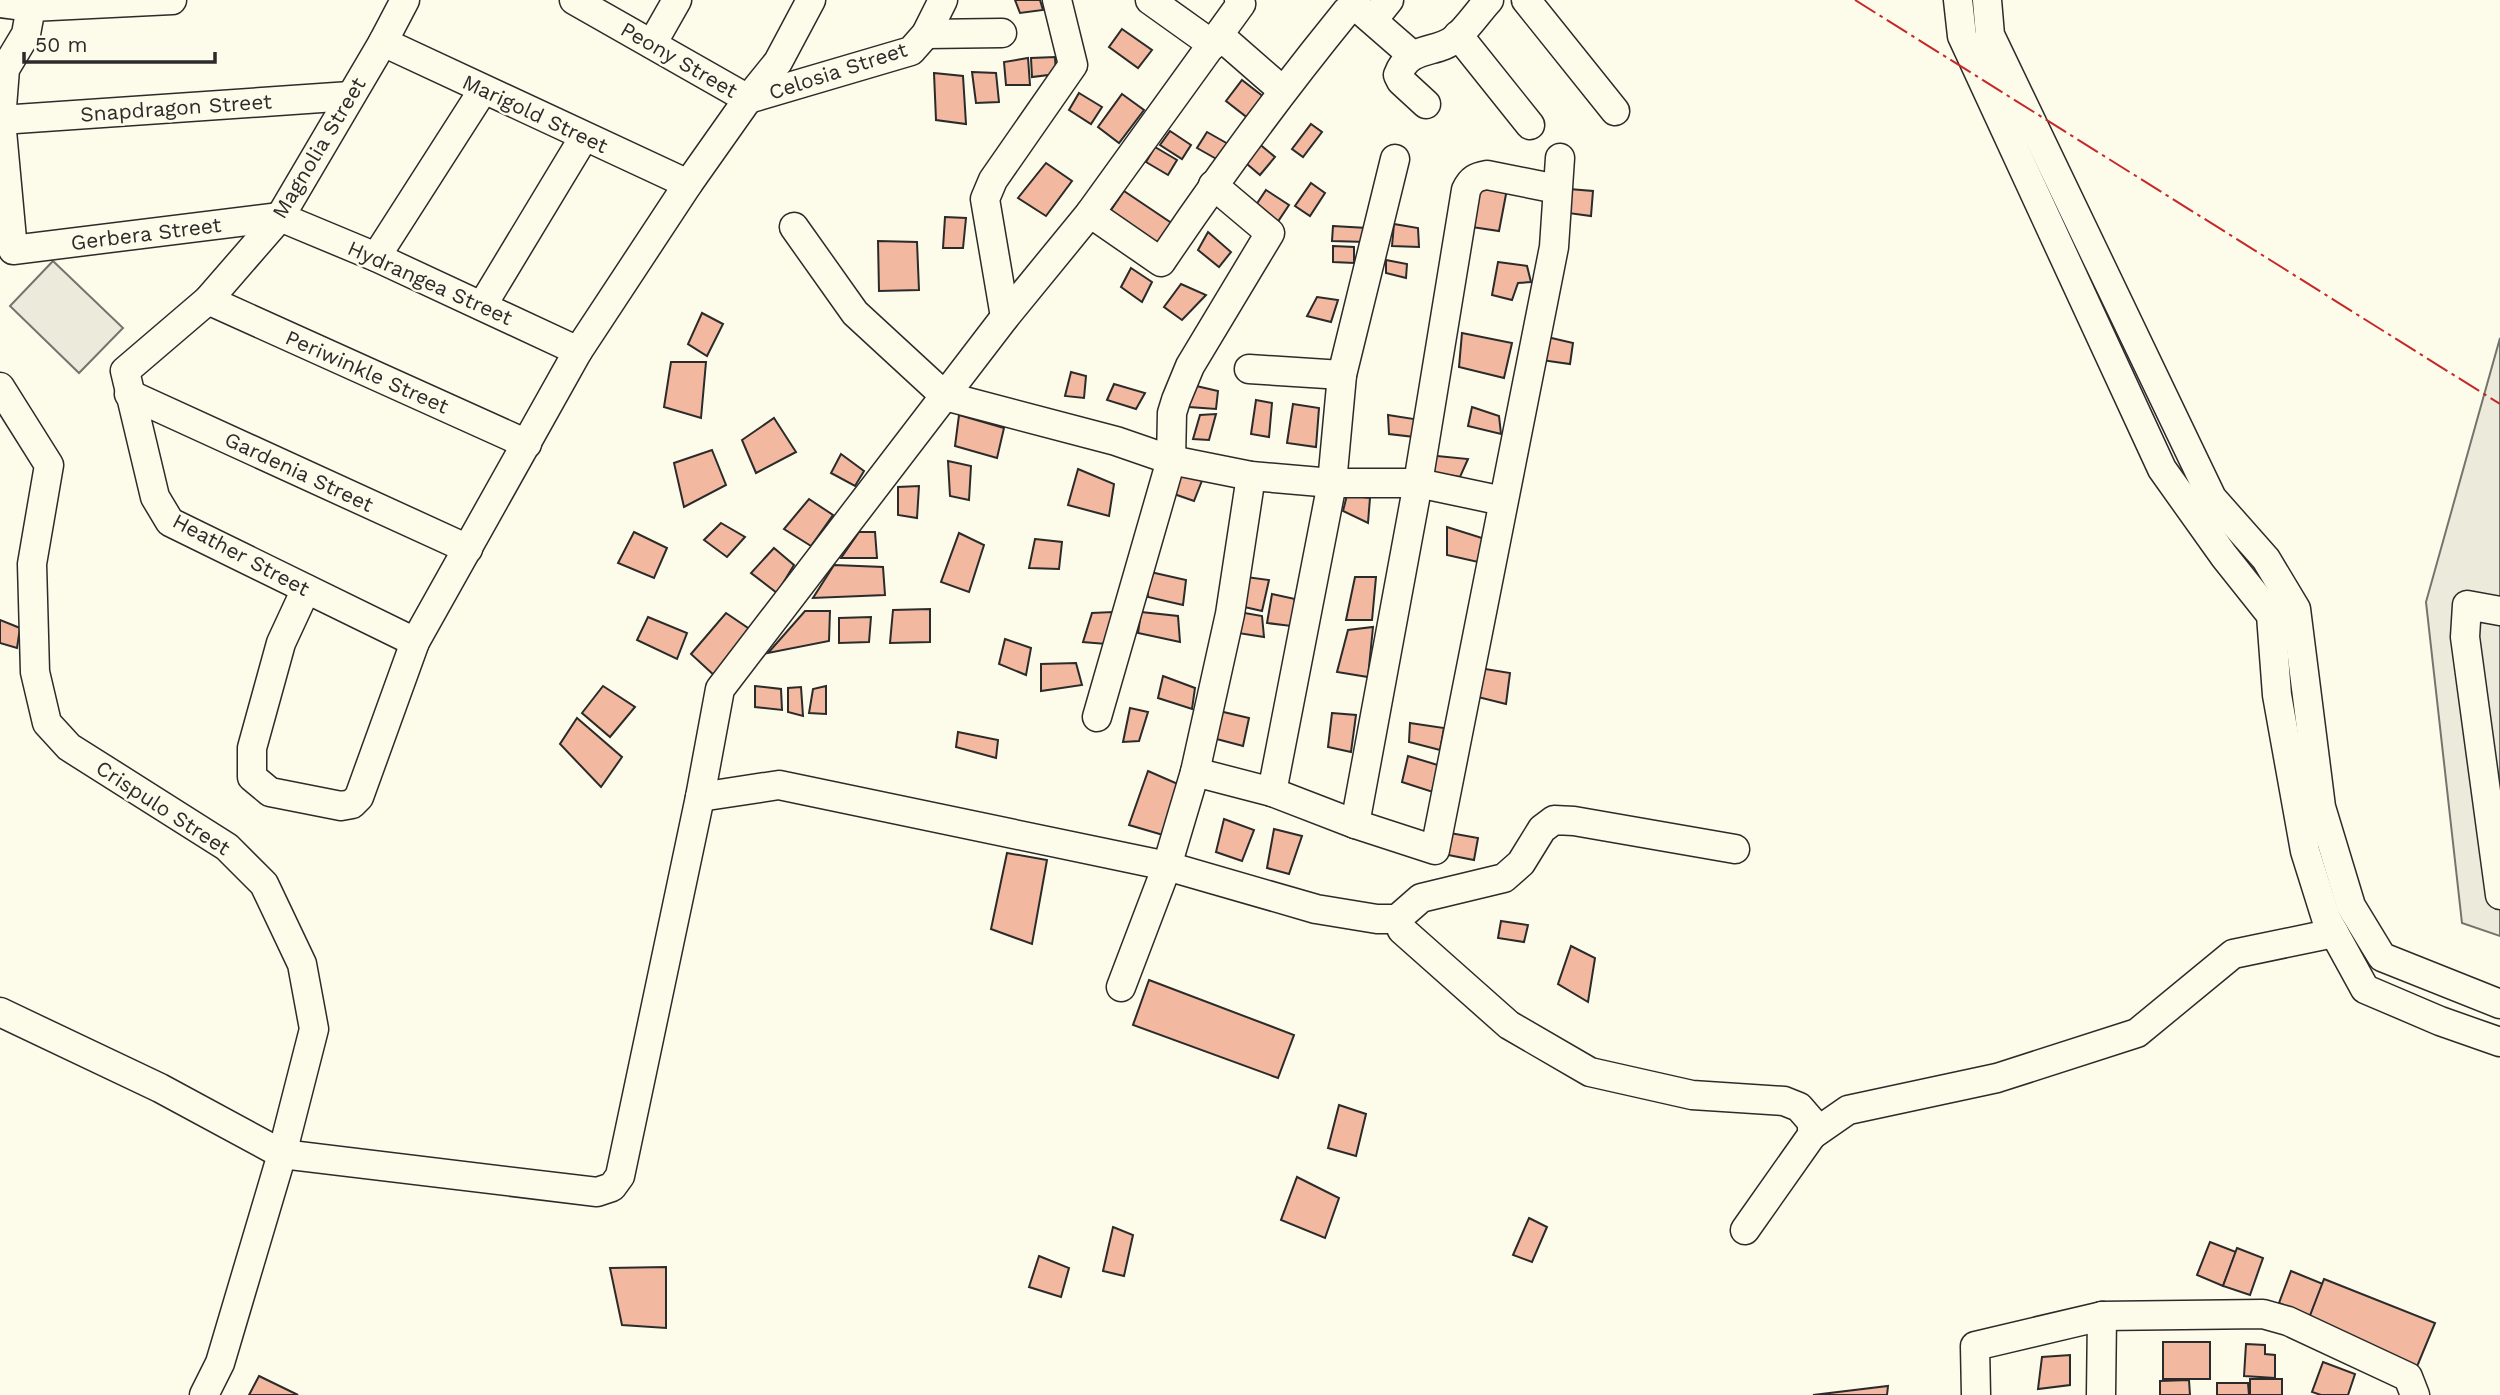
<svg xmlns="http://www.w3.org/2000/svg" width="2500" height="1395" font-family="'Work Sans',sans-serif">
  <rect width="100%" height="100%" fill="#fdfbea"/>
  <g fill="#ecebdb" stroke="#74746e" stroke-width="2">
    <polygon points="53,261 123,328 79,373 10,306"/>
    <polygon points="2500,338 2500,936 2462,923 2426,602"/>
  </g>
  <g fill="#f2b8a0" stroke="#2b2b2b" stroke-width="2">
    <polygon points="1015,0 1040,0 1043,10 1020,13"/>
    <polygon points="1122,29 1152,50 1138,68 1109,47"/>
    <polygon points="1055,57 1056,74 1032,77 1031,58"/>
    <polygon points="1028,58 1030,85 1006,85 1004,62"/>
    <polygon points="972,72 996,73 999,102 976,103"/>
    <polygon points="934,73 963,76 966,124 936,120"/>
    <polygon points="1242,80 1269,101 1253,122 1226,101"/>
    <polygon points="1079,93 1102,107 1091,124 1069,110"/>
    <polygon points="1122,94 1144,110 1119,143 1098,127"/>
    <polygon points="1311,124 1322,132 1303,157 1292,149"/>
    <polygon points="1170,131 1191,145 1182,159 1160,145"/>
    <polygon points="1207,132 1230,145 1220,161 1197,148"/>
    <polygon points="1257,142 1275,157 1260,175 1241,159"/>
    <polygon points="1155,147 1177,160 1168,175 1146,162"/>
    <polygon points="1046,163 1072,181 1046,216 1018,198"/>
    <polygon points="1311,183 1325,193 1310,216 1295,206"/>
    <polygon points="1471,184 1507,189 1499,231 1465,226"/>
    <polygon points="1569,189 1593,191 1591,216 1568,213"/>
    <polygon points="1266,190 1289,205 1275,226 1252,211"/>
    <polygon points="1124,191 1173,224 1157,246 1109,213"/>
    <polygon points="945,217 966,218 963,248 943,248"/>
    <polygon points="1394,224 1418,228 1419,247 1392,246"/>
    <polygon points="1333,226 1367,228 1366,242 1332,241"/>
    <polygon points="1208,232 1231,252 1219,267 1198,250"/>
    <polygon points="878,241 917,242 919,290 879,291"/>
    <polygon points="1333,246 1354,247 1354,263 1333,262"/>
    <polygon points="1386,260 1407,264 1406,278 1386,273"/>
    <polygon points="1498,262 1527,266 1531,282 1518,283 1512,300 1492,295"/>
    <polygon points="1131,268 1152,282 1142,302 1121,287"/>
    <polygon points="1181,284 1206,295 1182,320 1164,307"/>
    <polygon points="1317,297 1338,300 1331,322 1307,316"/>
    <polygon points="702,313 723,324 707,356 688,344"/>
    <polygon points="1462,333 1512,343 1504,378 1459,367"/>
    <polygon points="1543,336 1573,343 1570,364 1541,360"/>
    <polygon points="671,362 706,362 701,418 664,407"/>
    <polygon points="1071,372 1086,376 1084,398 1065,396"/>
    <polygon points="1114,384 1145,393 1136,409 1107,400"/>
    <polygon points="1192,385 1218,391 1216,409 1189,407"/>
    <polygon points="1256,400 1272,403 1269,437 1251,434"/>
    <polygon points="1293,404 1319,408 1316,447 1287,443"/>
    <polygon points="1472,407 1499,416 1501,434 1468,426"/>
    <polygon points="1216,414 1209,440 1193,439 1200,415"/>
    <polygon points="959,415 1004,428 997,458 955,446"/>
    <polygon points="1388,415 1414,419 1415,437 1389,434"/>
    <polygon points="774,418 796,452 756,473 742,440"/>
    <polygon points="712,450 726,485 684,507 674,463"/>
    <polygon points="841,454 864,471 855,486 831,473"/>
    <polygon points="1427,455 1468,459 1460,477 1425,471"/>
    <polygon points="948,461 971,466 969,500 950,496"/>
    <polygon points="1180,468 1203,478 1194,501 1174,494"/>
    <polygon points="1078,469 1114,484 1109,516 1068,505"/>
    <polygon points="919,486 917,518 898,515 898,487"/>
    <polygon points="1347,495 1370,498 1368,523 1343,511"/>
    <polygon points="809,499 833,515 811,546 784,529"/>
    <polygon points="721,523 745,537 727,557 704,540"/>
    <polygon points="1447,527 1482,538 1487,564 1447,555"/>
    <polygon points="634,532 667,548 654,578 618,563"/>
    <polygon points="859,532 875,532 877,558 841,558"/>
    <polygon points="959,533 984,545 969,592 941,582"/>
    <polygon points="1035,539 1062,542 1059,569 1029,568"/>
    <polygon points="774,548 794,565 777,593 751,573"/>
    <polygon points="834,565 883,567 885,595 813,598"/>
    <polygon points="1146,571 1186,580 1183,605 1148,597"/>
    <polygon points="1246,577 1269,580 1262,611 1240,606"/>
    <polygon points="1355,577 1376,577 1372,620 1346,620"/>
    <polygon points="1272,594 1295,599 1291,626 1267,623"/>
    <polygon points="930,609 930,642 890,643 893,610"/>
    <polygon points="805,611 830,611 829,641 768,653"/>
    <polygon points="1113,612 1106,644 1083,642 1092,613"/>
    <polygon points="1141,612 1178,616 1180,642 1138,633"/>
    <polygon points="1239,612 1262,616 1264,637 1238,633"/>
    <polygon points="726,613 751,630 716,677 691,654"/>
    <polygon points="648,617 687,633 677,659 637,640"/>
    <polygon points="871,617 869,642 839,643 839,618"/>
    <polygon points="0,620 20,628 17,648 0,643"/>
    <polygon points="1373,627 1368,677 1337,672 1348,630"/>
    <polygon points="1005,639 1031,648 1026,675 999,664"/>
    <polygon points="1076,663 1082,685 1041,691 1041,664"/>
    <polygon points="1479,668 1510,673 1506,704 1474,696"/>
    <polygon points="1163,676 1195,688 1192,709 1158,698"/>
    <polygon points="603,686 635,707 610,737 582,713"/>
    <polygon points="755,686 781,689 782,710 755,707"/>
    <polygon points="826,686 826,714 809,713 813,689"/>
    <polygon points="801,687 803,716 788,712 788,688"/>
    <polygon points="1130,708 1148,712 1139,741 1123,742"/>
    <polygon points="1215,710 1249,718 1243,746 1209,737"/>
    <polygon points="1332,713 1356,715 1351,752 1328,747"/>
    <polygon points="577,718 622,757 601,787 560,744"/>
    <polygon points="1410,723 1444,728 1440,750 1409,742"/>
    <polygon points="958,732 998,740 996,758 956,747"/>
    <polygon points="1408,756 1441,766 1439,794 1402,782"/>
    <polygon points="1148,771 1178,784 1163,835 1129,825"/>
    <polygon points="1224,819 1254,830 1242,861 1216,852"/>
    <polygon points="1274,829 1302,836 1289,874 1267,868"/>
    <polygon points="1450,833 1478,838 1474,860 1443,854"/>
    <polygon points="1007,853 1047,860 1032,944 991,929"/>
    <polygon points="1501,921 1528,925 1524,942 1498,938"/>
    <polygon points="1571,946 1595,958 1588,1002 1558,984"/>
    <polygon points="1149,980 1294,1035 1278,1078 1133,1025"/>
    <polygon points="1339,1105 1366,1114 1356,1156 1328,1148"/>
    <polygon points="1297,1177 1339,1198 1325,1238 1281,1220"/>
    <polygon points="1529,1218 1547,1227 1532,1262 1513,1255"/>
    <polygon points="1113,1227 1133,1235 1124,1276 1103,1271"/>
    <polygon points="2210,1242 2236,1252 2223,1286 2197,1275"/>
    <polygon points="2237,1248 2263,1258 2250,1295 2223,1286"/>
    <polygon points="1039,1256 1069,1268 1061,1297 1029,1287"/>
    <polygon points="666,1267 666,1328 622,1325 610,1268"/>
    <polygon points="2291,1271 2323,1284 2311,1316 2279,1303"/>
    <polygon points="2324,1279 2435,1323 2416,1369 2306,1326"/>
    <rect x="2163" y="1342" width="47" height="37"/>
    <polygon points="2246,1344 2265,1345 2265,1354 2275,1355 2275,1378 2244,1376"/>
    <polygon points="2070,1355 2070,1385 2038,1389 2042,1357"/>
    <polygon points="2323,1362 2355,1374 2348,1395 2321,1395 2312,1392"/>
    <polygon points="259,1376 298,1395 249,1395"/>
    <rect x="2250" y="1379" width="32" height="16"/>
    <polygon points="2189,1380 2190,1395 2160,1395 2160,1381"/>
    <polygon points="2217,1383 2248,1383 2249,1395 2217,1395"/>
    <polygon points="1888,1386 1887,1395 1813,1395"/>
  </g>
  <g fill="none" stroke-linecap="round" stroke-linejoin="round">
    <g stroke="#2b2b2b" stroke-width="31">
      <g id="minor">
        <polyline points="172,0 31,7 26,34 5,69 1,120 13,250 280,217 376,257 578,351"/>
        <polyline points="405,0 383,42 280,217 208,300 125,371 155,497 170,522 415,642"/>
        <polyline points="574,0 748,99"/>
        <polyline points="1150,0 1213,45"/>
        <polyline points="1526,0 1615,111"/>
        <polyline points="1958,0 1962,36 2162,469 2224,556 2271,615 2277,695 2305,851 2326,918 2365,989 2440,1021 2500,1042"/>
        <polyline points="1987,0 1990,35 2212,498 2266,559 2296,609 2321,807 2351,906 2382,957 2500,1004"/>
        <polyline points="0,3 31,7 28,0"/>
        <polyline points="1373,20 1389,0"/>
        <polyline points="926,34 1002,33"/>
        <polyline points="1219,35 1282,90"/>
        <polyline points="1458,35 1530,125"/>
        <polyline points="383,42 688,184"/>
        <polyline points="652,44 677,0"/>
        <polyline points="748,99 911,51 926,34 943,0"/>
        <path d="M1426 104 1401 81 1398 75C1409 44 1437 55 1456 38 1468 27 1478 12 1489 0"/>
        <polyline points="1,120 350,96"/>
        <path d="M1090 213 1161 262C1219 176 1280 93 1346 12L1351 7 1358 8 1412 55"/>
        <polyline points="794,227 855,313 945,396 1116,441 1171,460 1251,476 1332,483 1418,483 1503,501"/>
        <polyline points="376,257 483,90"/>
        <polyline points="208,300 527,444"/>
        <polyline points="482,306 584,137"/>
        <polyline points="1005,317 985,199 993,180 1073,65 1057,0"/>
        <polyline points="1249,369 1342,375"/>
        <polyline points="0,387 49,465 32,564 35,672 47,723 69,747 227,847 264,884 302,964 314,1029 282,1154 220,1363 204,1395"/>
        <polyline points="129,394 468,549"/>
        <polyline points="306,589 281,643 252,748 252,777 270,792 341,806 352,804 359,797 415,642 578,351 688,184 748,99 778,62 811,0"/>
        <polyline points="2500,611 2467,605 2465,637 2500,895"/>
        <polyline points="1097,717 1171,460 1172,413 1176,400 1190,366 1270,233 1213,185"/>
        <polyline points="1195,772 1272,792 1355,824 1435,850 1554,247 1560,158"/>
        <polyline points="1272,792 1332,483 1342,375 1395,159"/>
        <polyline points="700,797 779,785 1167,866 1195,772 1230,614 1251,476"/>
        <path d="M1355 824 1418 483 1466 190C1471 179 1476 177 1487 175L1557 189"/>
        <polyline points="1397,919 1402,930 1509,1025 1590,1072 1692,1095 1784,1101 1799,1107 1812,1122 1812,1135 1745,1230"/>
        <polyline points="1121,987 1167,866 1316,909 1377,919 1397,919 1421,898 1504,878 1521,863 1542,829 1554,820 1574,821 1735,849"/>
        <polyline points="0,1012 160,1088 282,1154 597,1192 612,1187 620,1176 700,797 720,689 1005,317 1090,213 1241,4 1239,0"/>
        <polyline points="1812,1135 1848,1110 1997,1078 2137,1033 2233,954 2334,933"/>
        <polyline points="1976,1395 1975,1346 2102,1316 2263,1314 2288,1321 2408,1377 2415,1395"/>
        <polyline points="2101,1395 2102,1316"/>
      </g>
    </g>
    <use href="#minor" stroke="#fdfbea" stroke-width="28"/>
    <polyline stroke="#c62828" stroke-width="2" stroke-dasharray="24 5 3.5 5" stroke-linecap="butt" points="1855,0 2500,404"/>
  </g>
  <g text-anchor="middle" stroke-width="5" stroke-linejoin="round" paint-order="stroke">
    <g font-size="21" fill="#2b2b2b" stroke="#fdfbea">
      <text transform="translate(679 60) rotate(30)" y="7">Peony Street</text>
      <text transform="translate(838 71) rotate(-18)" y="7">Celosia Street</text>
      <text transform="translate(176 108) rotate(-4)" y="7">Snapdragon Street</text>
      <text transform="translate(535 114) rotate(25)" y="7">Marigold Street</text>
      <text transform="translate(319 148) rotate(-59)" y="7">Magnolia Street</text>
      <text transform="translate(146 234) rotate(-7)" y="7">Gerbera Street</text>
      <text transform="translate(430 283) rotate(24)" y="7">Hydrangea Street</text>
      <text transform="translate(367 372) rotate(24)" y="7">Periwinkle Street</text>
      <text transform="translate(299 472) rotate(25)" y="7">Gardenia Street</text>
      <text transform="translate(241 555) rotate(28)" y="7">Heather Street</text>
      <text transform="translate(163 808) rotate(33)" y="7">Crispulo Street</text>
    </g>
  </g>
  <path d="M24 52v10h191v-10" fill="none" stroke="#2b2b2b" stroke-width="3.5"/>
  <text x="35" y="52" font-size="21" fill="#2b2b2b" stroke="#fdfbea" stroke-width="5" paint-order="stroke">50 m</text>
</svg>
